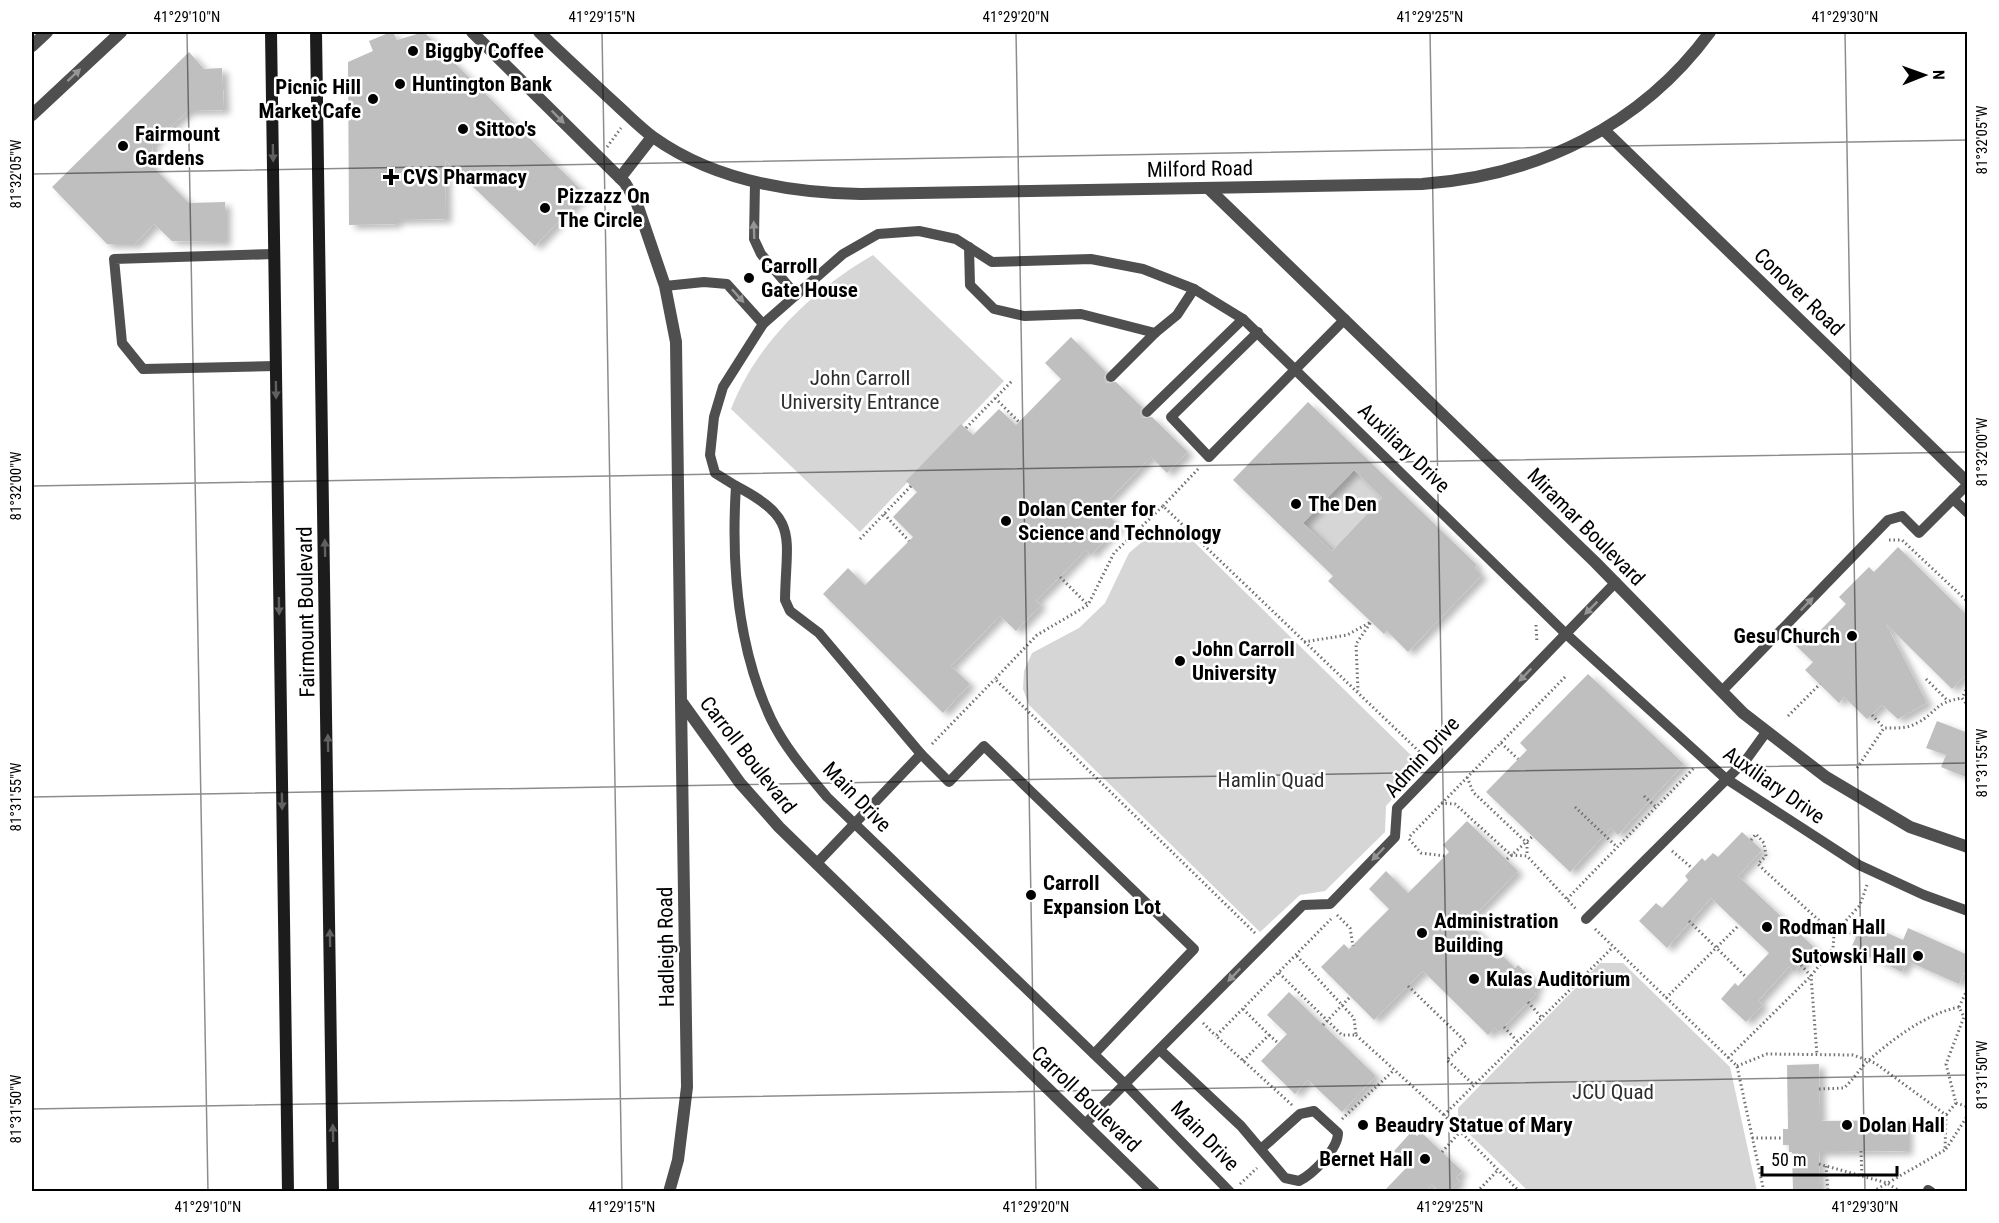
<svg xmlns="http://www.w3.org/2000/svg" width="1999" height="1223" font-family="'Roboto Condensed',sans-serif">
  <defs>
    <filter id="shadow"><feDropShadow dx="6" dy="4" stdDeviation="3" flood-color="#0004"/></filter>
  </defs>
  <rect width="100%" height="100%" fill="#fff"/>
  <g fill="#d6d6d6">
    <path d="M873 255 1004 381 860 532 731 409C757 342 813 290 873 255Z"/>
    <polygon points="1354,470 1382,498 1332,551 1303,523"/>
    <polygon points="1171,531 1191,539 1422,766 1386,806 1385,832 1325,891 1300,895 1260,932 1029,705 1023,689 1024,671 1032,653 1079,628 1105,603 1129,553 1150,535"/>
    <polygon points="1600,963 1623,963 1730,1067 1757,1191 1528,1191 1458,1123 1458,1108"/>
  </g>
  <g fill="#bfbfbf" fill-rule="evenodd" filter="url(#shadow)">
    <polygon points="391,32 393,32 397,40 424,32 585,194 535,246 445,160 446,219 396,220 396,224 349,225 348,62 373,51 369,41"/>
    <polygon points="189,52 204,69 222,68 224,110 188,111 153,143 151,165 189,203 225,202 225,242 172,241 154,224 135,244 107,244 52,187"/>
    <polygon points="1071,337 1106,372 1104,378 1106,383 1116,382 1142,407 1140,413 1142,418 1152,417 1188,452 1167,473 1151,457 1101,508 1119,526 1091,555 1086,550 1036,601 1041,605 1016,631 1000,616 951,666 970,684 943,713 823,594 848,568 865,585 913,537 893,517 917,492 906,481 961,424 973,435 999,409 1016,425 1061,379 1045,363"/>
    <path d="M1308 402 1477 565 1475 568 1482 575 1408 652 1387 631 1384 634 1328 581 1333 576 1233 480ZM1354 470 1382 498 1332 551 1303 523Z"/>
    <polygon points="1898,547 1968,616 1968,673 1952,689 1886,624 1927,703 1898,719 1882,705 1867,719 1844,697 1839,703 1805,670 1813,662 1791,641 1803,629 1813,638 1846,604 1839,597 1869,567 1874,572"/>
    <polygon points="1588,674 1684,764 1618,835 1611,828 1570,872 1486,792 1527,750 1520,743"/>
    <polygon points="1937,721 1968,733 1968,778 1941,767 1946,755 1926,748"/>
    <polygon points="1467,821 1518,871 1468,922 1515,968 1518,965 1539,985 1533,991 1536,994 1499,1032 1495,1028 1488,1035 1423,971 1374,1020 1321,967 1344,944 1349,949 1389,909 1369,889 1386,871 1408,893 1449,852 1443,845"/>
    <polygon points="1742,832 1762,850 1738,876 1816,949 1794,972 1789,967 1758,1001 1763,1005 1746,1022 1721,999 1735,983 1738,986 1769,953 1711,898 1667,948 1639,921 1656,903 1662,908 1688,880 1685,876 1702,858 1705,861 1713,853 1718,857"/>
    <polygon points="1856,919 1903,940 1908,928 1968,955 1968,975 1964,973 1959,984 1907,961 1902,972 1851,948 1856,937 1849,934"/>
    <polygon points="1289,992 1376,1076 1342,1112 1308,1080 1295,1094 1261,1061 1287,1034 1267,1015"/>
    <polygon points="1819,1064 1820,1121 1907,1120 1907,1151 1819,1152 1820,1191 1793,1191 1792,1152 1789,1152 1789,1145 1783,1145 1783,1129 1788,1129 1787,1065"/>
    <polygon points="1412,1131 1417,1136 1421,1132 1462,1171 1456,1178 1460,1181 1450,1191 1439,1191 1432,1185 1426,1191 1384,1191 1409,1165 1394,1151"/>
  </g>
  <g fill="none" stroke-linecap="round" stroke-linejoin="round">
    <g stroke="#717171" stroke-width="3" stroke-dasharray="1.5 3" stroke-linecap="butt">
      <polyline points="514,52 526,40"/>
      <polyline points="607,147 621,128"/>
      <polyline points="995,398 1019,422"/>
      <polyline points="966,428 1012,381"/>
      <polyline points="1163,506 1200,467"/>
      <polyline points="884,514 909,541"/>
      <polyline points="860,539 911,486"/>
      <polyline points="1889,540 1902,540 1968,602"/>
      <polyline points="1060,577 1088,605"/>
      <polyline points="1536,625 1537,643"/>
      <polyline points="1304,642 1347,635 1371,622 1356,644 1358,691"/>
      <polyline points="1926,679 1947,700"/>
      <polyline points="1968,686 1962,698 1968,706"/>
      <polyline points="1872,715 1884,728"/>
      <polyline points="1788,716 1820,684"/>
      <polyline points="1501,743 1518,759"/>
      <polyline points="932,744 995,679"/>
      <path d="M1857 768 1884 728C1895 728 1907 729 1917 723 1938 712 1933 703 1962 698"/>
      <polyline points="1467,777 1473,792 1527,843 1527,856"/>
      <polyline points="1644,796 1656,807"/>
      <polyline points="1441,803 1455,804 1511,855 1527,856 1576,909"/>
      <polyline points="1575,807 1617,847"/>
      <polyline points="1410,836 1566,676"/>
      <polyline points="1409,839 1421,853 1445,856"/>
      <polyline points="1751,840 1756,834 1764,843 1766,856 1758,864 1766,872 1834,934"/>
      <polyline points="1672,851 1692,868"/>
      <polyline points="1507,859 1533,836"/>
      <polyline points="1567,899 1694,768"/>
      <polyline points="1337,915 1350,928 1353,946"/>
      <polyline points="1689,921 1746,977"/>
      <polyline points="1595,929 1737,1066 1764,1192"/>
      <polyline points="1255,933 995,679 1037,635 1088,605 1114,553 1163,506 1427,759"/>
      <polyline points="1801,965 1811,976 1817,1055"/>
      <polyline points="1279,973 1342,1035 1356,1035 1354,1018 1296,955"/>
      <polyline points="1408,986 1466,1042 1447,1060 1474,1085"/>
      <polyline points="1666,998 1739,925"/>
      <polyline points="1528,1002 1542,1018"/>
      <polyline points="1959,1007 1968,988"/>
      <polyline points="1243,1009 1269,1035 1243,1061"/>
      <polyline points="1203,1023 1216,1036"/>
      <polyline points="1323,1025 1350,997"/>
      <polyline points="1504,1027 1517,1041"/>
      <polyline points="1269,1035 1278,1043"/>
      <polyline points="1356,1035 1444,1115"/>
      <polyline points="1728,1058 1811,976 1833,948 1834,934 1860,905 1867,885"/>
      <polyline points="1737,1066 1767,1054 1853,1055 1875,1063 1946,1115 1945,1150 1872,1192"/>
      <path d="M1819 1089 1844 1088C1853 1080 1860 1068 1869 1060 1894 1038 1926 1014 1959 1007L1964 1017 1946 1064 1956 1103 1946 1115"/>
      <polyline points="1956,1103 1968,1107"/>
      <polyline points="1292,1105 1216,1036 1331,919"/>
      <polyline points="1342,1119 1393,1071"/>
      <polyline points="1752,1138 1783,1138"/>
      <polyline points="1946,1149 1968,1115"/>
      <polyline points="1861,1151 1862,1176"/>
      <polyline points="1442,1152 1460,1132"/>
      <polyline points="1819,1164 1887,1183 1901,1192"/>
      <polyline points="1826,1166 1828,1192"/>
      <polyline points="1240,1184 1257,1168"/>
      <polyline points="1477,1192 1498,1170"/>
      <polyline points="1520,1192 1444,1115 1613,947"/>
    </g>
    <g stroke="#4f4f4f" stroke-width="10">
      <polyline points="755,182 754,239 761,254 796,295"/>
      <polyline points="969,247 970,285 994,309 1024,316 1081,314 1155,333 1177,315 1194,289"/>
      <polyline points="274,254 114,259 122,343 143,369 276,366"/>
      <polyline points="665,286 704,282 727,284 763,324"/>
      <polyline points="1258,332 1171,417 1209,457 1345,319"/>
      <polyline points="1111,377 1155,333"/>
      <polyline points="1147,412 1243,319"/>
      <path d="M736 486C800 519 786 536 785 600L790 611 819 633 921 754"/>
      <polyline points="1953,499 1968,513"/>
      <polyline points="1722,691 1888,520 1902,516 1919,533 1968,484"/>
      <polyline points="816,864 921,754 949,782 984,746 1194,949 1094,1054"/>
      <polyline points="1586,919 1746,760 1767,731"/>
      <path d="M1160 1050 1241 1126 1285 1178 1299 1181C1313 1174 1338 1149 1338 1133L1314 1111 1300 1114 1261 1149"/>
      <polyline points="1085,1124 1303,905 1330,904 1395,837 1397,808 1616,582"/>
      <polyline points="1928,1190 1931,1192"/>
      <path d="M1230 1192 1126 1085 827 797C807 773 785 748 771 719 737 647 731 565 736 486L715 473 710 455 714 417 723 387 763 324 843 254 878 234 919 231 956 239 992 262 1091 259 1143 269 1194 289 1243 319 1565 633 1725 778 1859 865 1924 895 1968 911"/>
    </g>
    <g stroke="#4f4f4f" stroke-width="12">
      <polyline points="472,32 625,183 636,201 665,286 676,342 681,701 740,783 779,827 1154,1192"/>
      <path d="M539 32C565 57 592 82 619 107 630 117 641 128 653 137 713 180 790 193 861 194L1422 184C1537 176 1641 126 1710 32"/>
      <polyline points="32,46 47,32"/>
      <polyline points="32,115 121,32"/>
      <polyline points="1604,130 1968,483"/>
      <polyline points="620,178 652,137"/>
      <polyline points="1209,189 1595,562 1743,713 1826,777 1910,827 1968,847"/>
      <polyline points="669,1192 678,1160 687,1087 681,702"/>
    </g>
    <g stroke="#1c1c1c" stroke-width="12">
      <polyline points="271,32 288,1192"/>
      <polyline points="316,32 333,1192"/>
    </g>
  </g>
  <defs><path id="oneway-solid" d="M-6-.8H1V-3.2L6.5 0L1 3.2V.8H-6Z" transform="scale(1.5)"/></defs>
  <g fill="#959595">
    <use href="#oneway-solid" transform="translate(74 75) rotate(-43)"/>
    <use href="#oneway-solid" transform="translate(558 117) rotate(45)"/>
    <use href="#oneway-solid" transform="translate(754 230) rotate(-92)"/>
    <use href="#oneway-solid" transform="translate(738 296) rotate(48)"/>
    <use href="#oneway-solid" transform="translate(1807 604) rotate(-46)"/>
    <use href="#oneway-solid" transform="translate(1591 608) rotate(135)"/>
    <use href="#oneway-solid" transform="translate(1525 675) rotate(134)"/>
    <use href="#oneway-solid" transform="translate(1378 854) rotate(134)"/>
    <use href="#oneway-solid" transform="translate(1234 975) rotate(134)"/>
  </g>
  <g fill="#606060">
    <use href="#oneway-solid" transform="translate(273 153) rotate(89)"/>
    <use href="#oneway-solid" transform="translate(276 390) rotate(89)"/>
    <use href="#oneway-solid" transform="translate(325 548) rotate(-91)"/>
    <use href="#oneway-solid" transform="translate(279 606) rotate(89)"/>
    <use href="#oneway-solid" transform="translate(328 743) rotate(-91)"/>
    <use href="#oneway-solid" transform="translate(282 801) rotate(89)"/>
    <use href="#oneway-solid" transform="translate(330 938) rotate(-91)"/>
    <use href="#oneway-solid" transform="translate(333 1133) rotate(-91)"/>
  </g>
  <path fill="none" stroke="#000" stroke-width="1.5" stroke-opacity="0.45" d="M187 32 208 1192M602 32 622 1192M1016 32 1036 1192M1430 32 1450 1192M1845 32 1865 1192M32 174 1968 140M32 486 1968 452M32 797 1968 763M32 1109 1968 1075"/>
  <g fill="#000" stroke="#fff" stroke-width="2">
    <circle cx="413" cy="51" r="6"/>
    <circle cx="400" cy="84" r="6"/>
    <circle cx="373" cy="99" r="6"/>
    <circle cx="463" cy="129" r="6"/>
    <circle cx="123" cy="146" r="6"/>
    <path d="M388 168h6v6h6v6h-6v6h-6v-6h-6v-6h6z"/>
    <circle cx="545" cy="208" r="6"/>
    <circle cx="749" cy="278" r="6"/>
    <circle cx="1296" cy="504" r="6"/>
    <circle cx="1006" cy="521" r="6"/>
    <circle cx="1852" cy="636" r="6"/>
    <circle cx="1180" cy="661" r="6"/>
    <circle cx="1031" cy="895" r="6"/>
    <circle cx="1767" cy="927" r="6"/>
    <circle cx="1422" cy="933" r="6"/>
    <circle cx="1918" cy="956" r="6"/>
    <circle cx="1474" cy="979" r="6"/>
    <circle cx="1363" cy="1125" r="6"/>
    <circle cx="1847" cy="1125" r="6"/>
    <circle cx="1425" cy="1159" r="6"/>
  </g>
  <g text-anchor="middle" stroke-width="5" stroke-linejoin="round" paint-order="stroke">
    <g font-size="21" font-weight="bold" fill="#000" stroke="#fff" text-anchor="start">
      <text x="425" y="58">Biggby Coffee</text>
      <text x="412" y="91">Huntington Bank</text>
      <text x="361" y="94" text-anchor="end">Picnic Hill<tspan x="361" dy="24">Market Cafe</tspan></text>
      <text x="475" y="136">Sittoo's</text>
      <text x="135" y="141">Fairmount<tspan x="135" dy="24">Gardens</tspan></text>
      <text x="403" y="184">CVS Pharmacy</text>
      <text x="557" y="203">Pizzazz On<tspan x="557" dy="24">The Circle</tspan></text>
      <text x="761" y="273">Carroll<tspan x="761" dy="24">Gate House</tspan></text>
      <text x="1308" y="511">The Den</text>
      <text x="1018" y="516">Dolan Center for<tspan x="1018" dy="24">Science and Technology</tspan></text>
      <text x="1840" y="643" text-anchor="end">Gesu Church</text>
      <text x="1192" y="656">John Carroll<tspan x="1192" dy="24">University</tspan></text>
      <text x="1043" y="890">Carroll<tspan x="1043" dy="24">Expansion Lot</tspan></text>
      <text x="1434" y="928">Administration<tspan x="1434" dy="24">Building</tspan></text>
      <text x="1779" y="934">Rodman Hall</text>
      <text x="1906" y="963" text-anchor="end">Sutowski Hall</text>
      <text x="1486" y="986">Kulas Auditorium</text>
      <text x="1375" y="1132">Beaudry Statue of Mary</text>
      <text x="1859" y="1132">Dolan Hall</text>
      <text x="1413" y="1166" text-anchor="end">Bernet Hall</text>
    </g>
    <g font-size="21" fill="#000" stroke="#fff">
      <text transform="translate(1200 169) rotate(-1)" y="7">Milford Road</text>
      <text transform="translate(1799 292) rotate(44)" y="7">Conover Road</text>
      <text transform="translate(1404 448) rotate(44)" y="7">Auxiliary Drive</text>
      <text transform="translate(1586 527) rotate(45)" y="7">Miramar Boulevard</text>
      <text transform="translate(306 612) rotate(-91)" y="7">Fairmount Boulevard</text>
      <text transform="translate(748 755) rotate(52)" y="7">Carroll Boulevard</text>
      <text transform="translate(1422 757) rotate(-48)" y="7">Admin Drive</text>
      <text transform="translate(1774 785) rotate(35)" y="7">Auxiliary Drive</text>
      <text transform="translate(857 797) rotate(46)" y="7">Main Drive</text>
      <text transform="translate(666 947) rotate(-91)" y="7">Hadleigh Road</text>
      <text transform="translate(1086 1099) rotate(44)" y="7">Carroll Boulevard</text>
      <text transform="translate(1205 1136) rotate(46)" y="7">Main Drive</text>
    </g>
    <g font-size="21" fill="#2d2d2d" stroke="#fff">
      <text x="860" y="385">John Carroll<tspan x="860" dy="24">University Entrance</tspan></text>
      <text x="1271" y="787">Hamlin Quad</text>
      <text x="1613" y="1099">JCU Quad</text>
    </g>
  </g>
  <rect width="1999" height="1223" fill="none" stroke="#ffffff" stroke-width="66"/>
  <g transform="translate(1924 75) rotate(89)" stroke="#ffffff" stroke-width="4.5" paint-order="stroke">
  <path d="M0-4.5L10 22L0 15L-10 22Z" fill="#000000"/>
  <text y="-9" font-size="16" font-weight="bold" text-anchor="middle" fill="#000000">N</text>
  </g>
  <path d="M1762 1166v9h135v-9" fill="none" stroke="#000000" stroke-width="3"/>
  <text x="1771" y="1166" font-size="18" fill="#000000" stroke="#ffffff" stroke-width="4.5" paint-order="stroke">50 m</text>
  <rect x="33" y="33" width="1933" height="1157" fill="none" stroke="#000" stroke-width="2"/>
  <g font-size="15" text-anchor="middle" fill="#000">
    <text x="187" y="22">41°29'10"N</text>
    <text x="602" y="22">41°29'15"N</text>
    <text x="1016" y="22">41°29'20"N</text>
    <text x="1430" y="22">41°29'25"N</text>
    <text x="1845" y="22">41°29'30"N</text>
    <text transform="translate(1982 140) rotate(-90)" y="5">81°32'05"W</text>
    <text transform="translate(16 174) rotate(-90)" y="5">81°32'05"W</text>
    <text transform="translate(1982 452) rotate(-90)" y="5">81°32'00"W</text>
    <text transform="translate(16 486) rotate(-90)" y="5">81°32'00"W</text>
    <text transform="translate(1982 763) rotate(-90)" y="5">81°31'55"W</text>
    <text transform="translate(16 797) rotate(-90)" y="5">81°31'55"W</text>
    <text transform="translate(1982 1075) rotate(-90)" y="5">81°31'50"W</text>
    <text transform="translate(16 1109) rotate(-90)" y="5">81°31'50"W</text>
    <text x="208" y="1212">41°29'10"N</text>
    <text x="622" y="1212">41°29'15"N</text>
    <text x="1036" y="1212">41°29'20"N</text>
    <text x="1450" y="1212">41°29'25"N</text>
    <text x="1865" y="1212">41°29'30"N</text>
  </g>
</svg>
